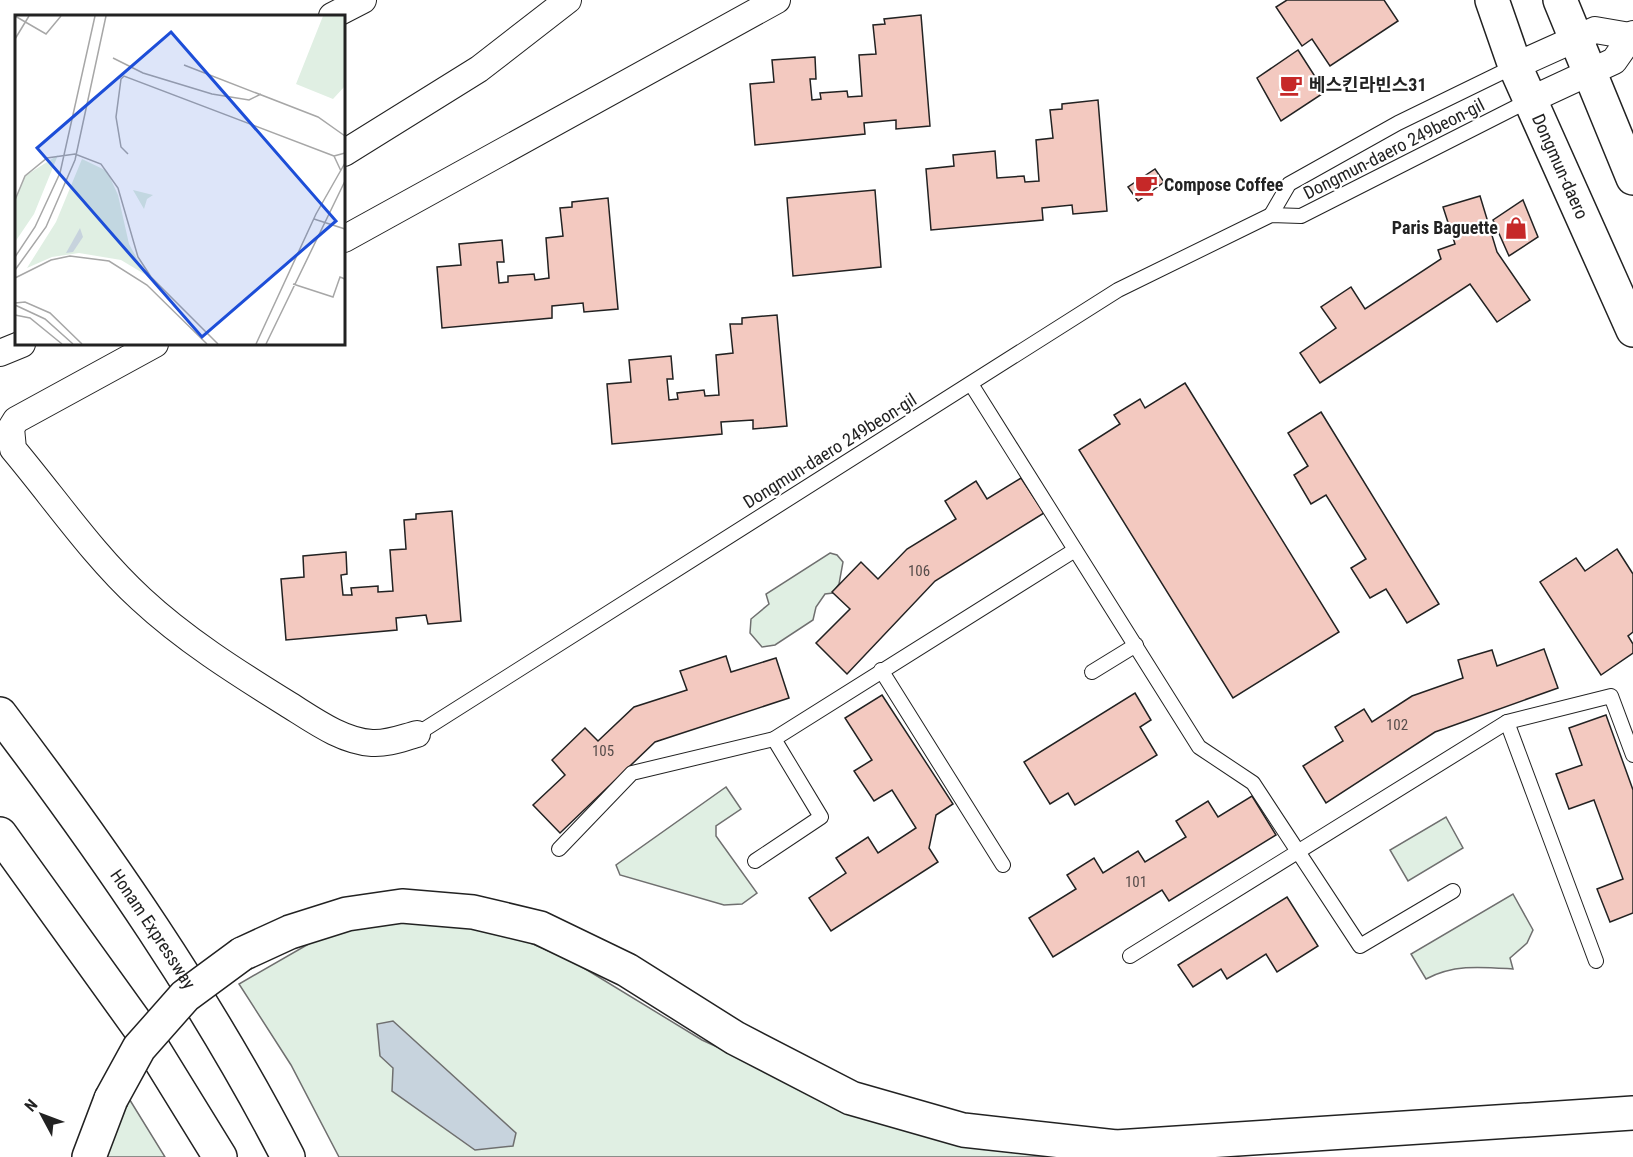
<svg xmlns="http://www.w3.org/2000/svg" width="1633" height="1157" font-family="'Roboto Condensed','Noto Sans KR',sans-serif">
  <rect width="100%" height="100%" fill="#fff"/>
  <g fill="#e0efe3" stroke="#6f6f6f" stroke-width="1.5">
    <polygon points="830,553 837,555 843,562 839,584 833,593 825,594 816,607 813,620 775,645 762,647 750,633 751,619 769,604 766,594"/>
    <polygon points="726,787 741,809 716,826 716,836 757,893 742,904 724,905 620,875 616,865"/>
    <polygon points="1446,817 1463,848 1408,881 1390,850"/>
    <path d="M1513 894 1533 930 1527 943 1510 958 1513 969C1482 967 1454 964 1426 979L1411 954Z"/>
    <polygon points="407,913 489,925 574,962 702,1040 865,1115 961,1141 1054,1157 339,1157 291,1065 239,984 319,938"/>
    <polygon points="120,1084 165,1157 89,1157"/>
  </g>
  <polygon fill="#c7d3dd" stroke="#6f6f6f" stroke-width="1.5" points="393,1021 516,1133 513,1146 475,1150 392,1091 393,1068 380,1056 377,1024"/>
  <g fill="#f3c9c0" stroke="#222" stroke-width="1.5">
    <polygon points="1287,0 1384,0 1398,21 1330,66 1312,39 1302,46 1276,7"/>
    <polygon points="921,15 930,126 896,129 896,120 864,123 865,134 755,145 750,84 774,82 772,60 815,57 816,79 810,79 812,100 821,99 820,93 847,91 848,97 862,96 859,55 876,54 873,25 885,24 884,19"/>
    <polygon points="1298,50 1325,92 1281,121 1257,78"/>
    <polygon points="1098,100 1107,211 1073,214 1072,205 1042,208 1043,220 931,230 926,169 954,166 953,155 995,151 997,178 1024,176 1025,182 1039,181 1036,140 1053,138 1050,110 1062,109 1062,104"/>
    <polygon points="1155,169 1164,182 1138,201 1128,187"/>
    <polygon points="875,190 881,267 793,276 787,198"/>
    <polygon points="1480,196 1497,252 1530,300 1497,322 1470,284 1320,383 1300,353 1336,328 1321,307 1351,287 1365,309 1441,259 1438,250 1455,244 1443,207"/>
    <polygon points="608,198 618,309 584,312 583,303 552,306 552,318 442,328 437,267 461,265 459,244 502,240 504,262 497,262 499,283 508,282 508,276 534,274 535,280 549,278 546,238 563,236 560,208 572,207 572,202"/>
    <polygon points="1523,200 1538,237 1509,256 1493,220"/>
    <polygon points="777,315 787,426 753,429 753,420 721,422 722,434 612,444 607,384 631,382 629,360 671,356 673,379 667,379 669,400 678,399 677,393 704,390 705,396 719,395 716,355 733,353 730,324 742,324 742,318"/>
    <polygon points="1185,383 1339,632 1233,698 1079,450 1120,424 1114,415 1140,399 1145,408"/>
    <polygon points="1321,412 1439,604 1407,623 1386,589 1370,598 1351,568 1366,559 1326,495 1311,504 1294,475 1308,466 1288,433"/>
    <polygon points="1021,478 1044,513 935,581 847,674 816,643 850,609 832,592 861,562 878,579 907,549 956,519 945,501 976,481 987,499"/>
    <polygon points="452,511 461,621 428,624 426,615 396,618 397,630 286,640 281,579 304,577 303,556 346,552 347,574 341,575 343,595 352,595 351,588 378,586 378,592 393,591 390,550 406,549 404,520 416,519 416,514"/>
    <polygon points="1617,549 1633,574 1633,632 1628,636 1633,644 1633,653 1601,675 1540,582 1576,558 1585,571"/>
    <polygon points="1544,649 1558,688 1435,732 1326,803 1303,766 1343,741 1335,727 1364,709 1372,722 1412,696 1463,678 1458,660 1492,650 1497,666"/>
    <polygon points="726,656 731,672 776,658 789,698 655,742 560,833 533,805 565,775 552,760 585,728 598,741 634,707 687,690 680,671"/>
    <polygon points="1135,693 1151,720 1140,727 1157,755 1075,805 1068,793 1050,804 1024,762"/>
    <polygon points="882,695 953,804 936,815 929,848 938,862 831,931 809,898 846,873 836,858 868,837 878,853 916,828 892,790 874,801 854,771 872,760 845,718"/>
    <polygon points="1606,715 1633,790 1633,913 1610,922 1597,889 1623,879 1594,800 1569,809 1556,774 1582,765 1569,728"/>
    <polygon points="1252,796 1276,835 1169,901 1162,890 1053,957 1029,918 1076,889 1067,875 1094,858 1103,873 1138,851 1145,862 1186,837 1176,821 1208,801 1218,817"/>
    <polygon points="1287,897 1318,946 1277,972 1266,954 1227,979 1221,969 1193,987 1178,965"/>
  </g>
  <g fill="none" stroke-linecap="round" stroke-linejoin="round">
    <g stroke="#222" stroke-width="16">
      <g id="service">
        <polyline points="1271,215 1289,184 1398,123 1515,66"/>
        <polyline points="971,384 1199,747 1253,783 1360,946 1453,891"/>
        <polyline points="881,670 1003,865"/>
        <polyline points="1092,672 1136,645"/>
        <polyline points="1507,722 1596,961"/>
        <polyline points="417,734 1118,290 1271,215 1301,216 1530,100"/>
        <polyline points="559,849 632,773 774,739 1075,550"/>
        <polyline points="755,861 821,817 774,739"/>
        <polyline points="1130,956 1507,722 1611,696 1633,755"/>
      </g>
    </g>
    <g stroke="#222" stroke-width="28">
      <g id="minor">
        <polyline points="332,16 363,0"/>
        <polyline points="1515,66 1595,30 1630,36"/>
        <polyline points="1530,100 1614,61 1633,34"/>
        <polyline points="344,153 479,69 568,0"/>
        <polyline points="344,239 777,0"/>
        <path d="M155 344 16 420 11 428 13 449C55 499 93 555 141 599 184 639 236 672 286 703 312 719 341 741 372 743 388 744 402 738 417 734"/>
        <polyline points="0,353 22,344"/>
      </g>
    </g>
    <g stroke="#222" stroke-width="36">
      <g id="primary">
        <path id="s1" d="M1492 0 1515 66 1633 330"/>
        <polyline points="1560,0 1633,178"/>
      </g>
    </g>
    <g stroke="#222" stroke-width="36">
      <g id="motorway">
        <path id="s2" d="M0 714C106 854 207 1000 288 1157"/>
        <polyline points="0,834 146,1037 220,1157"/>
        <polyline points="242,954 290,932 347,914 402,906 473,912 540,928 627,970 735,1038 851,1098 963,1130 1116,1147 1633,1113"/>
        <polyline points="89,1157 111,1099"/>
      </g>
    </g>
    <use href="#service" stroke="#fff" stroke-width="14"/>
    <use href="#minor" stroke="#fff" stroke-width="26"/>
    <use href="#primary" stroke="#fff" stroke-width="33"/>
    <use href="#motorway" stroke="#fff" stroke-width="33"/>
    <g stroke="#222" stroke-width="36" stroke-linecap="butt">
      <polyline id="motorway-bridge" points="111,1099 139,1048 185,996 242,954"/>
    </g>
    <use href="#motorway-bridge" stroke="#fff" stroke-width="33"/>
  </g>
  <defs>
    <g id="cafe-bare" transform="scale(1.8)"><path d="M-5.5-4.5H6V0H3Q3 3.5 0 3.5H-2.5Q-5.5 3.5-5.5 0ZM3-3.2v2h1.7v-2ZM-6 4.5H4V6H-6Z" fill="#c62828" stroke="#fff" stroke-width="2.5" paint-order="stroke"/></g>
    <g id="shop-bare" transform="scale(1.8)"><path d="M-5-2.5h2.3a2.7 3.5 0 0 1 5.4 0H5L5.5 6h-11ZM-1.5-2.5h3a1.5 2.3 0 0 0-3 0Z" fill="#c62828" stroke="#fff" stroke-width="2.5" paint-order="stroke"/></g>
  </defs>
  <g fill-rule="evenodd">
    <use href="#cafe-bare" x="1291" y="85"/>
    <use href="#cafe-bare" x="1146" y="185"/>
    <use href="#shop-bare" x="1516" y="228"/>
  </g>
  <g text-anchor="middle" stroke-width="4.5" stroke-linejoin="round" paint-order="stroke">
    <g font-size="15" fill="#564c4a">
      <text x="919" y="576">106</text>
      <text x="1397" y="730">102</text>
      <text x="603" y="756">105</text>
      <text x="1136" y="887">101</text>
    </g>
    <g font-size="18" font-weight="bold" fill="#222" stroke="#fff" text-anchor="start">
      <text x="1309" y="91">베스킨라빈스31</text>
      <text x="1164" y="191">Compose Coffee</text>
      <text x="1498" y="234" text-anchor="end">Paris Baguette</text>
    </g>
    <g font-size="18" fill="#222" stroke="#fff">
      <text transform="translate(1394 149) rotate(-27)" y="6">Dongmun-daero 249beon-gil</text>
      <text dy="6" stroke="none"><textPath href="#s1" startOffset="180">Dongmun-daero</textPath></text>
      <text transform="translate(830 451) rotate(-32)" y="6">Dongmun-daero 249beon-gil</text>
      <text dy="6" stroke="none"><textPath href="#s2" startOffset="264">Honam Expressway</textPath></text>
    </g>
  </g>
  <g transform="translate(15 15)">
    <rect width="330" height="330" fill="#fff"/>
    <path d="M308 1H330V71L318 84 281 69ZM43 140 19 199 0 227V185L10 161ZM67 144 92 156 103 180 114 229 131 260 106 245 64 238 37 242 12 253 41 207ZM118 175 138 180 132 184 129 194Z" fill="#e0efe3"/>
    <path d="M65 213 68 222 58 237 51 238Z" fill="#c7d3dd"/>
    <path fill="none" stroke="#a7a7a7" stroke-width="1.5" d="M0 1 31 19 46 1M0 24 14 1M98 43 128 58 197 79 234 85 246 79M169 50 303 102 330 121M113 139 106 132 101 102 106 64 109 61 319 141M326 156 319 141 330 138M0 185 10 161 32 143 60 139 86 149 103 173 123 242 136 262 203 329M299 204 330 214M0 242 20 212 45 158 80 1M0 255 31 212 60 145 91 1M0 263 36 245 55 241 94 246 132 270 192 329M278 269 318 282 325 262 330 264M0 288 10 287 35 298 67 329M0 290 30 304 58 329M0 300 15 303 47 329M241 329 301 199 330 148M251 329 330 166"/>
    <path fill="#1d4ed8" fill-opacity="0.15" stroke="#1d4ed8" stroke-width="3" d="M156 17 321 206 187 322 22 133Z"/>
    <rect width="330" height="330" fill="none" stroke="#222" stroke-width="3"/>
  </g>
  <g transform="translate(42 1115) rotate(311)" stroke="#ffffff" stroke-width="4.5" paint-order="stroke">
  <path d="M0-4.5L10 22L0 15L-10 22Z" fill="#222222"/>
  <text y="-9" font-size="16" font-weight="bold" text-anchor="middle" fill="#222222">N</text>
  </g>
</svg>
